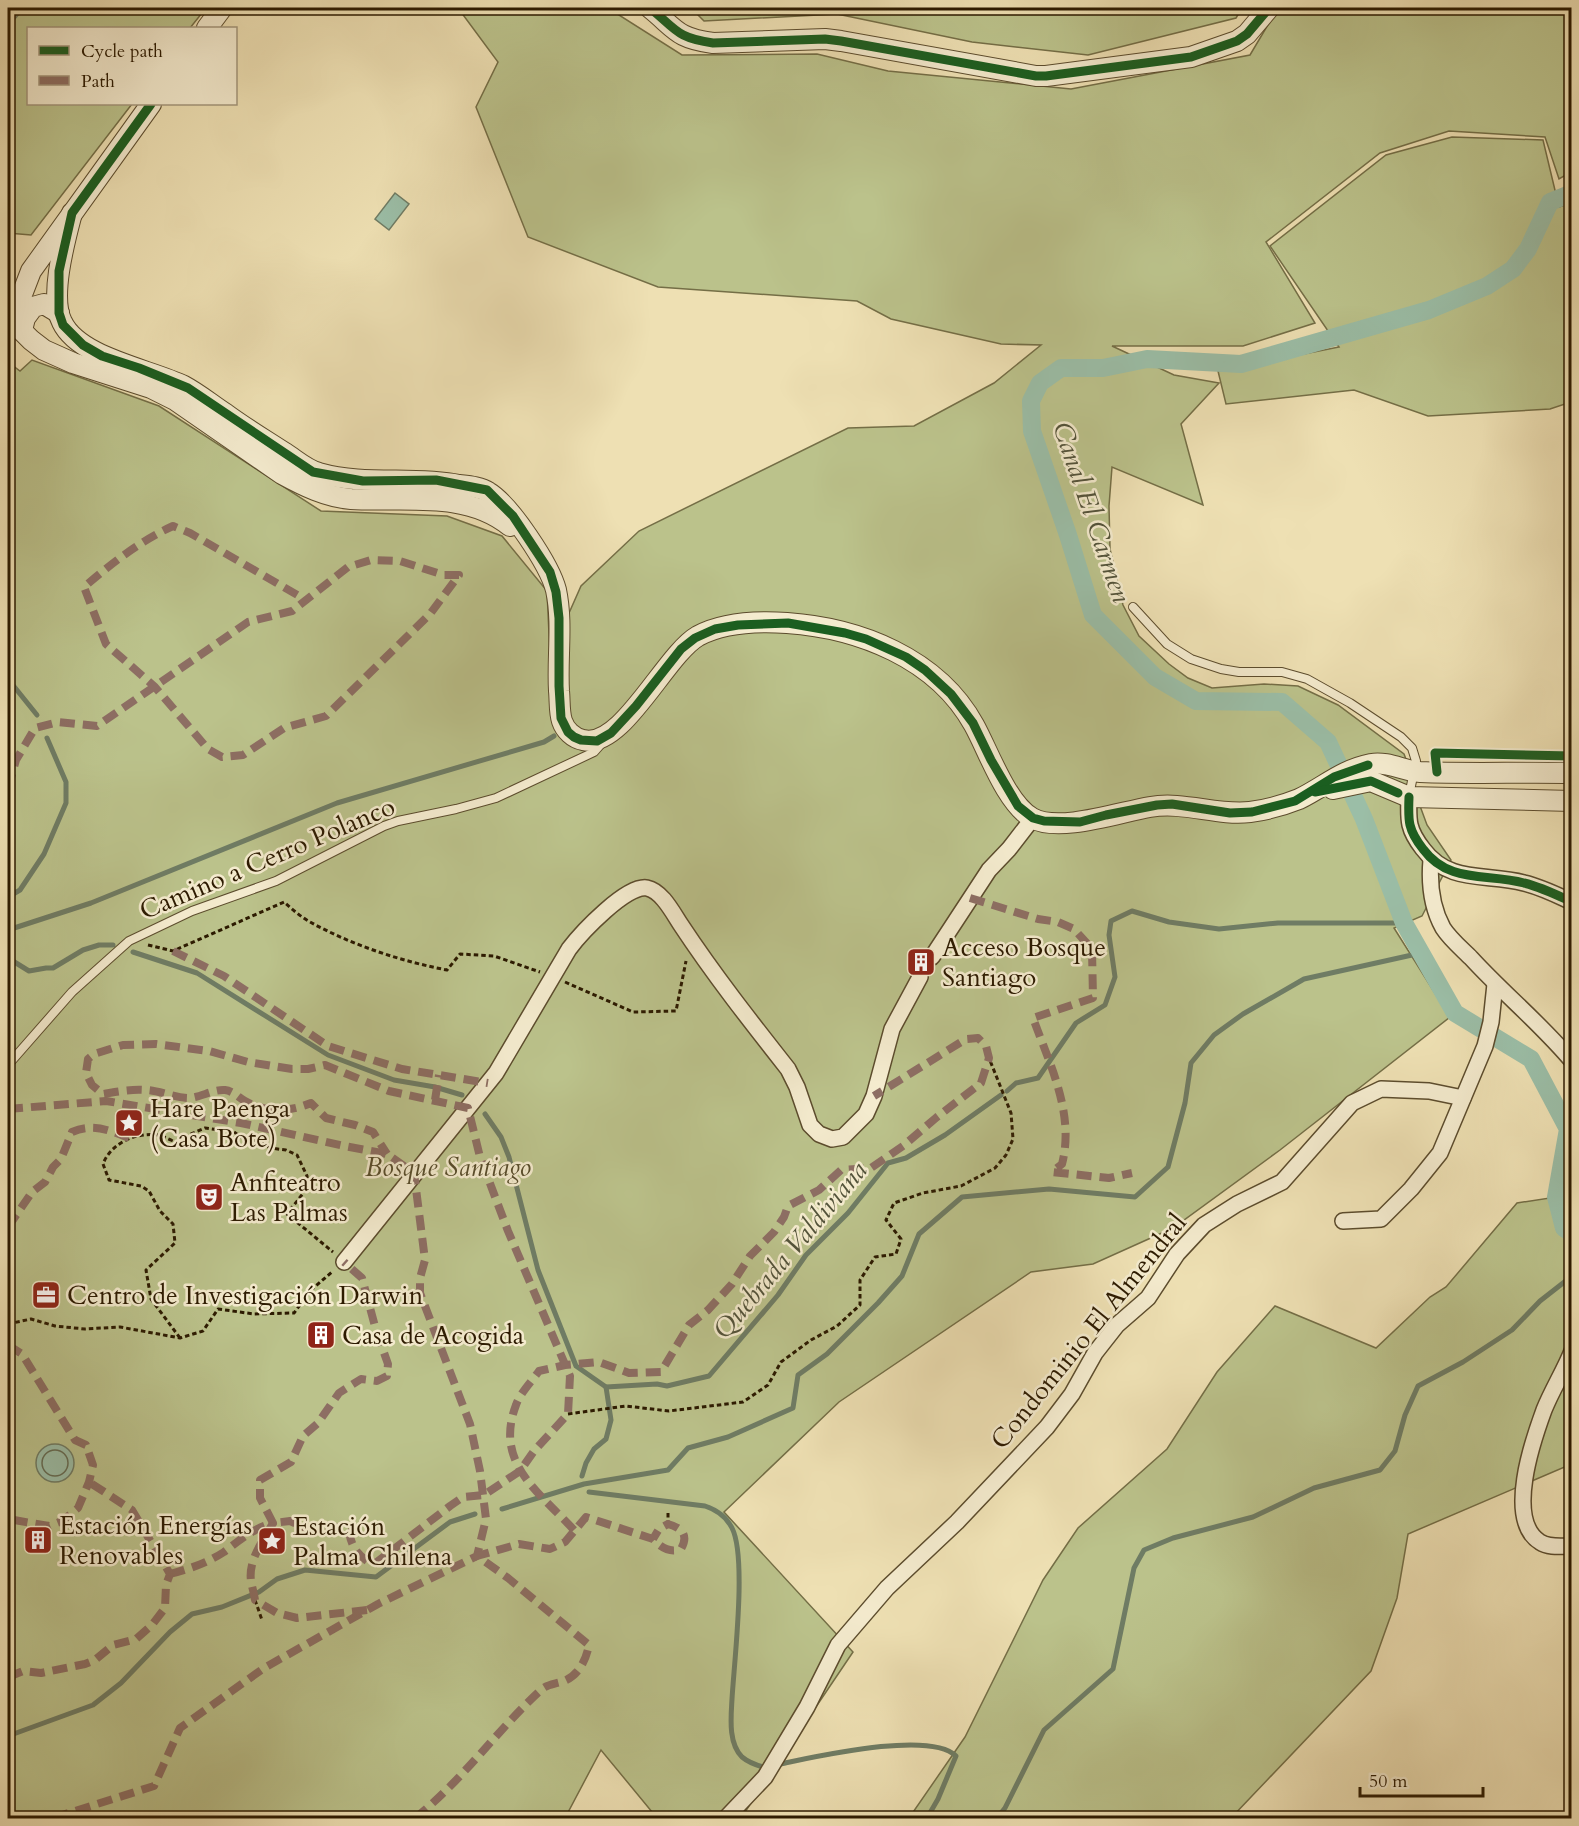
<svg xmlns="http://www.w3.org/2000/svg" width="1579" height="1826" font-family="Cardo,serif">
  <rect width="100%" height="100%" fill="#eee0b3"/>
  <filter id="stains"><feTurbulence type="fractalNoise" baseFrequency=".00333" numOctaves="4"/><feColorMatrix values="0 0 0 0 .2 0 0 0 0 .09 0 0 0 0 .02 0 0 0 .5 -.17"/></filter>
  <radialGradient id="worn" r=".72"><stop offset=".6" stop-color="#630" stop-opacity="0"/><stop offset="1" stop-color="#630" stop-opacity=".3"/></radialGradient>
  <g fill="#bbc28b" stroke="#746e46" stroke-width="1.5">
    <polygon points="8,8 206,8 190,28 28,28 28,104 132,104 31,235 8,233"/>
    <polygon points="458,8 608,8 682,55 817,54 888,71 1071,89 1250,55 1278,8 1571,8 1571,172 1559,179 1545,137 1449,131 1380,153 1266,242 1315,323 1243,346 1112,346 1174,375 1219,383 1181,424 1203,505 1112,467 1109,506 1110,549 1123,605 1139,636 1169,664 1188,678 1212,688 1264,684 1298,686 1338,705 1404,754 1409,767 1416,795 1427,825 1451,860 1422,916 1394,928 1450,1017 1280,1150 1173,1228 1093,1264 1031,1272 839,1402 724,1512 853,1652 741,1818 657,1818 601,1750 565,1818 8,1818 8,362 20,371 32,360 159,406 321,511 447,516 502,536 547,591 550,656 581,586 639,531 848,428 914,426 994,383 1041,345 1001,344 891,319 857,301 658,287 528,237 476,107 498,62"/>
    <polygon points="691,8 1242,8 1236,18 1088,55 972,42 837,14 704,21"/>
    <polygon points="1452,137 1543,140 1559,207 1571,203 1571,402 1550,409 1428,416 1354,390 1226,404 1218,371 1339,347 1270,246 1386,155"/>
    <polygon points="1556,1197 1564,1228 1572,1232 1572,1444 1567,1466 1408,1534 1397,1598 1371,1671 1231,1818 909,1818 965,1737 1043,1580 1078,1528 1167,1449 1217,1372 1275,1306 1376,1348 1430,1297 1446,1287 1517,1203"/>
  </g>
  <g fill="#9bbea7" stroke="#6f7c64" stroke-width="1.5">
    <polygon points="395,193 409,204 389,230 375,219"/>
    <circle cx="55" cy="1463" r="19"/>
  </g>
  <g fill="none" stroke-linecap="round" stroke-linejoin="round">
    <circle stroke="#646c54" stroke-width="1.5" cx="55" cy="1463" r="13"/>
    <g stroke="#6f7c64" stroke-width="5">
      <polyline points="8,24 22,8"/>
      <polyline points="8,679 37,715"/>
      <polyline points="8,897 20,890 44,854 66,803 66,782 47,738"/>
      <polyline points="8,930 91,903 337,803 544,742 554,736"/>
      <polyline points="133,952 197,973 328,1055 394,1080 435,1087 462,1095"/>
      <polyline points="8,958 29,971 46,968 53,968 83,950 99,945 113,945"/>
      <polyline points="1007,1091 1016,1083 1038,1078 1076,1023 1105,1005 1115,977 1109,935 1111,921 1132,911 1169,922 1219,929 1278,923 1404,923"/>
      <polyline points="485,1114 501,1137 509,1157 538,1270 576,1366 606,1387 657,1384 667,1386 709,1376 778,1295 806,1255 848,1213 888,1163 906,1158 945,1135 1001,1095"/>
      <polyline points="582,1476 586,1463 594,1449 606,1439 611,1420 606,1387"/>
      <path d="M589 1492 705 1506C717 1510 726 1516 732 1528 747 1557 734 1663 732 1699 731 1717 728 1743 742 1757 748 1762 756 1765 763 1767"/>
      <polyline points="502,1509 584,1484 668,1470 688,1448 728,1437 793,1408 798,1375 827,1354 878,1303 902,1276 919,1234 962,1197 1049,1189 1135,1197 1168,1167 1185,1103 1191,1063 1214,1035 1243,1014 1304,979 1421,953"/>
      <polyline points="8,1736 93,1705 121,1683 170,1632 192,1614 222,1607 259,1592 277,1579 305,1570 376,1577 450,1522 475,1514"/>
      <path d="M780 1764C815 1757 930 1730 956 1756L938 1799 927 1818"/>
      <polyline points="997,1818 1005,1808 1044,1730 1113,1669 1134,1568 1144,1550 1173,1538 1253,1517 1314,1488 1380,1470 1395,1451 1405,1415 1418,1386 1463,1362 1512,1330 1540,1301 1572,1276"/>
    </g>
    <polyline stroke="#9bbea7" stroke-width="18" points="1572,193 1550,202 1528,249 1513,269 1487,286 1429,310 1241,364 1147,359 1103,368 1061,368 1040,383 1031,401 1032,431 1068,535 1093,615 1155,677 1196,701 1282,702 1328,742 1364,819 1404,923 1455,1013 1531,1059 1568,1129 1556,1197 1564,1228 1572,1233"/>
    <polyline stroke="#c7b88f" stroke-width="15" stroke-dasharray="15 8" stroke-linecap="butt" points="920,977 932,957"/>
    <g stroke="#5c4c2d" stroke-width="10">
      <g id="service">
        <polyline points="1133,607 1167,644 1191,659 1221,669 1239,672 1282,672 1307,679 1350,703 1401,737 1412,748 1416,761 1409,796"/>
        <polyline points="8,1065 72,992 129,941 192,911 276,881 384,826 398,821 456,809 496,798 594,752 602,743"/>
      </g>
    </g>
    <g stroke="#5c4c2d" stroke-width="18">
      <g id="minor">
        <path d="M1409 797C1408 821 1408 830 1423 849 1449 884 1486 873 1524 883 1541 887 1557 895 1572 902"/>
        <path d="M1431 860C1429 883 1432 908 1443 928 1450 939 1462 949 1471 958 1504 994 1541 1024 1572 1061"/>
        <polyline points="932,957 989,870 1009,849 1033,818"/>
        <polyline points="1343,1221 1381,1219 1411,1189 1440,1153 1485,1046 1491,1022 1495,984"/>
        <path d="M344 1262 496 1073 569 949C581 933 627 884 647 888 662 891 673 913 681 925 714 975 751 1022 788 1069L797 1087 810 1125 819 1134 832 1139 843 1137 866 1114 874 1096 892 1029 920 977"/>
        <path d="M1572 1351C1564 1371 1552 1390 1544 1410 1533 1440 1505 1520 1540 1542 1549 1548 1561 1546 1572 1546"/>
        <polyline points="726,1818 765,1777 807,1707 838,1645 887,1588 957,1522 1047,1427 1072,1394 1095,1353 1117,1325 1148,1298 1177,1254 1204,1225 1237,1204 1282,1182 1352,1103 1381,1089 1429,1091 1463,1098"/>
      </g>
    </g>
    <g stroke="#5c4c2d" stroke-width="22">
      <g id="tertiary">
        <path d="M650 8C676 29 676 38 713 43L825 39 841 41 1036 76H1046L1191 57 1237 41 1247 34 1269 8"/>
        <polyline points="207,28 222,8"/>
        <path d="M151 104 31 271 21 297 19 317 22 331 31 340 44 350 73 363 151 388 175 400 282 474C304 486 326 497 351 499 404 502 466 490 510 526"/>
        <path d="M72 213C65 240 49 297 62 322 79 358 149 369 184 386 199 394 212 405 226 414 245 428 265 440 285 453 296 460 307 470 319 473 365 486 413 476 459 485 468 486 481 487 488 492 510 505 550 566 556 590 563 623 557 657 559 691 560 700 559 712 562 721 565 730 573 738 583 740 622 750 665 655 698 636 724 622 758 621 787 623 859 628 937 658 974 725 988 750 1006 803 1032 818 1059 833 1120 812 1150 807 1184 801 1217 816 1250 812 1266 810 1284 805 1299 799 1324 787 1341 770 1371 764 1388 761 1404 771 1420 772 1471 774 1521 772 1572 773"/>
        <polyline points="22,330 25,318 33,307 44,304 59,313"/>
        <polyline points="1333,789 1371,781 1409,797 1572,801"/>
      </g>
    </g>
    <g stroke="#2c1a00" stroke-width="3" stroke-dasharray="4.5 3" stroke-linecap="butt">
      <path d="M148 945 173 951 284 902C292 909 301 917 310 922 352 945 400 961 447 970L460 954 494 956 540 972"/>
      <polyline points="565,982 633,1012 676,1011 686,961"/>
      <polyline points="8,1324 31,1319 55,1326 85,1329 120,1327 180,1338 203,1331 218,1309 254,1314 294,1313 311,1290 332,1272"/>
      <path d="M180 1338 151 1299 146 1270 175 1243 173 1224 160 1211 149 1191 141 1186 109 1180 103 1164C111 1143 136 1132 158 1135 163 1136 166 1138 171 1140 179 1144 173 1138 179 1145L180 1140 184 1137 205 1128 234 1132 244 1139 259 1141 270 1148 286 1150 297 1155 307 1176 308 1187 287 1214 333 1252"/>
      <polyline points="568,1414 626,1406 669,1411 743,1402 768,1385 781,1362 811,1340 837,1326 860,1305 860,1280 875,1257 896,1254 901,1239 886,1220 894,1203 923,1193 961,1186 995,1168 1006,1155 1013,1139 1011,1113 989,1058"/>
      <polyline points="668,1513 668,1524"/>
      <polyline points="255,1600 262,1620"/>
    </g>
    <use href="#service" stroke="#f4ebce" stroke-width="8"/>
    <use href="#minor" stroke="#f4ebce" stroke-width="15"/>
    <use href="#tertiary" stroke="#f4ebce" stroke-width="20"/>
    <g stroke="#8d6e63" stroke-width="8" stroke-dasharray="15 8" stroke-linecap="butt">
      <path d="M8 788 16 760 35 728 58 722 97 726 248 622 292 611 348 567 371 560 400 561 444 575H459L430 614 326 716 284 728 243 755 222 757 208 749 155 687 106 644 84 587C112 563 140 541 173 526L190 533 306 600"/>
      <path d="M970 898 1038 919 1058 922 1074 929 1092 949 1093 998 1033 1018C1050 1065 1075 1114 1062 1164L1052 1172 1109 1178 1132 1173"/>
      <polyline points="173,951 224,976 328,1046 402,1069 488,1083"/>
      <polyline points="435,1100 439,1075"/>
      <polyline points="8,1109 106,1101 241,1123 344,1146 387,1154 414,1173 425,1260 420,1278 420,1293 470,1424 480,1471 486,1519 477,1556 378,1604 264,1668 180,1728 154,1786 53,1818"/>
      <path d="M8 1227 32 1192 45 1182 53 1167 61 1159 72 1132C93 1123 109 1130 129 1138"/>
      <polyline points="8,1345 22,1354 75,1440 86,1445 93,1465 89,1482 78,1508 62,1521 49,1526 8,1519"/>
      <path d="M574 1530C538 1491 494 1463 516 1405 520 1393 532 1381 539 1371L565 1365 599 1362 629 1373 661 1372 689 1325 708 1310 732 1284 750 1256 774 1232 784 1217 788 1206 819 1190 841 1170 871 1168 903 1146 937 1117 981 1083 989 1058 986 1046 978 1038 966 1039 874 1096"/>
      <path d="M170 1574C189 1569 207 1563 224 1552 240 1540 254 1528 273 1523L260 1498V1480L291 1462 303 1436 318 1423 339 1393 361 1379 377 1381 387 1376 388 1364 376 1330 362 1278 344 1262"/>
      <path d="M367 1610 297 1618 277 1613 255 1600C254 1593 252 1587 251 1581 248 1559 264 1540 273 1523L290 1521 304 1527 314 1529 343 1527 349 1532C352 1549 359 1556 373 1565L450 1506 463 1497 484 1495 520 1471 534 1451 568 1414 570 1376 508 1231 480 1157 468 1108 389 1091 325 1065 308 1069H292L248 1062 209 1051 156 1044 123 1045 94 1054 88 1059 86 1073 92 1085 103 1094C116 1092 131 1089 144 1090 159 1090 174 1098 189 1098 201 1097 214 1089 225 1090 233 1091 238 1097 245 1101 266 1113 289 1112 311 1103L326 1118 355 1125 373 1132 387 1154"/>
      <polyline points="8,1677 23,1671 41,1673 85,1664 95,1660 113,1645 136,1639 152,1625 165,1608 166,1585 170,1574 132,1510 89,1482"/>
      <path d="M415 1818C463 1780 497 1730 542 1689 548 1684 556 1684 564 1681 579 1675 586 1660 589 1645L508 1578 477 1556 519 1544 550 1549 565 1542 586 1517 653 1539C661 1548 670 1553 681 1549 689 1535 682 1528 668 1524L659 1529 653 1539"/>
    </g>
    <g stroke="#f4ebce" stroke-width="13">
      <g id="cycleway">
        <path d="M650 8C676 29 676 38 713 43L825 39 841 41 1036 76H1046L1191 57 1237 41 1247 34 1269 8"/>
        <polyline points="151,104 72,213 59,271 59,313 63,325 83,345 102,356 139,368 188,388 313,472 363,481 436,480 487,490 513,516 550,572 556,592 559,618 559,686 561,718 568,732 574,737 581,740 597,741 611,733 636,706 681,649 695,638 715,629 738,625 788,623 845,633 866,639 906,657 925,670 951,694 973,723 991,760 1018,806 1033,818 1044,821 1080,822 1106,815 1157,805 1172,804 1230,813 1252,812 1295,801 1334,777 1368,765"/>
        <polyline points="1437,772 1435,753 1572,756"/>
        <polyline points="1315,792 1371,781 1398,793"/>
        <path d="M1409 797C1408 821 1408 830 1423 849 1449 884 1486 873 1524 883 1541 887 1557 895 1572 902"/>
      </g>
    </g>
    <use href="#cycleway" stroke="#1b5e20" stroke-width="9"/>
  </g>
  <defs>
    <g id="building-square" transform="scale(1.5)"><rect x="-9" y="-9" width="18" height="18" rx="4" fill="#8f2418" stroke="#f4ebce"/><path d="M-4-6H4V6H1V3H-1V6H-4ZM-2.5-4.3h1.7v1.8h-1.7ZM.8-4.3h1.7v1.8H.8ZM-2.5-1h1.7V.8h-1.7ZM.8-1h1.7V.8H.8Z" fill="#fff"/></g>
    <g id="sight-square" transform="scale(1.5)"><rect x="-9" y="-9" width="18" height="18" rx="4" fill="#8f2418" stroke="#f4ebce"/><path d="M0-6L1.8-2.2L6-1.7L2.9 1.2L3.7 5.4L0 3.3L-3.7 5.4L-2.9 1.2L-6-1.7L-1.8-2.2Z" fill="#fff"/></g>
    <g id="theatre-square" transform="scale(1.5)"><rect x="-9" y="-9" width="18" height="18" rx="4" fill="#8f2418" stroke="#f4ebce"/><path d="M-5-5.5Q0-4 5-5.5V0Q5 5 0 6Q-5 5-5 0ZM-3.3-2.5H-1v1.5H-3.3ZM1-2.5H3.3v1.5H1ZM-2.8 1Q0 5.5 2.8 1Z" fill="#fff"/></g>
    <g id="office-square" transform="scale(1.5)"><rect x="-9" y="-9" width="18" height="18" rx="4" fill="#8f2418" stroke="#f4ebce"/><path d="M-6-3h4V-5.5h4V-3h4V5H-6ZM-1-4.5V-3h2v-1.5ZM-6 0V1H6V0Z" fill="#fff"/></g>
  </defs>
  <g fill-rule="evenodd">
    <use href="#building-square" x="921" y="962"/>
    <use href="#sight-square" x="129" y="1123"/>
    <use href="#theatre-square" x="209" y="1197"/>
    <use href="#office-square" x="46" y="1295"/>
    <use href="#building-square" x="321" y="1335"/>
    <use href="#building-square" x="38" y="1540"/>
    <use href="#sight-square" x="272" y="1541"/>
  </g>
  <g text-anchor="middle" stroke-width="5" stroke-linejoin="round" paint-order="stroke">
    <g font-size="26" fill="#2c1a00" stroke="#f4ebce">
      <text transform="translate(267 858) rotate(-23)" y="9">Camino a Cerro Polanco</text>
      <text transform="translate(1088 1331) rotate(-51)" y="9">Condominio El Almendral</text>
    </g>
    <g font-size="26" fill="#2c1a00" stroke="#f4ebce" text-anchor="start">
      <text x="942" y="956">Acceso Bosque<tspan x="942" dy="30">Santiago</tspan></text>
      <text x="150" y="1117">Hare Paenga<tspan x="150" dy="30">(Casa Bote)</tspan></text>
      <text x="230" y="1191">Anfiteatro<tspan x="230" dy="30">Las Palmas</tspan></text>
      <text x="67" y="1304">Centro de Investigación Darwin</text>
      <text x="342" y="1344">Casa de Acogida</text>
      <text x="59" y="1534">Estación Energías<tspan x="59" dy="30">Renovables</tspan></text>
      <text x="293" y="1535">Estación<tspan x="293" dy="30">Palma Chilena</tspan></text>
    </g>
    <g font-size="26" font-style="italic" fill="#574c2a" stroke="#f4ebce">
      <text x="448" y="1176">Bosque Santiago</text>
    </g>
    <g font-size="27" font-style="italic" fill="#53533a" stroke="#f4ebce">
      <text transform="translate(1092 512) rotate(71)" y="9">Canal El Carmen</text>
      <text transform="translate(790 1250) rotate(-50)" y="9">Quebrada Valdiviana</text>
    </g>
  </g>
  <rect width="1579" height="1826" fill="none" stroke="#eee0b3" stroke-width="30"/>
  <rect x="9" y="9" width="1561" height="1808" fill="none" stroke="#2c1a00" stroke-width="3"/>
  <rect x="15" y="15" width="1549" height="1796" fill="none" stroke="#2c1a00" stroke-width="1.5"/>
  <rect x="27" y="27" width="210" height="78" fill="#f4ebce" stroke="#a4977c" stroke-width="1.5"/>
  <rect x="39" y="46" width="30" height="9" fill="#1b5e20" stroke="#a4977c" stroke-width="1.5"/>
  <text x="81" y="57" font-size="18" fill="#2c1a00">Cycle path</text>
  <rect x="39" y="76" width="30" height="9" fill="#8d6e63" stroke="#a4977c" stroke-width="1.5"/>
  <text x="81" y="87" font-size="18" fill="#2c1a00">Path</text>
  <path d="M1360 1787v9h123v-9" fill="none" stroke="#2c1a00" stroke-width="3"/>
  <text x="1369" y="1787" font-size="18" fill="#2c1a00" stroke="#f4ebce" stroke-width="4.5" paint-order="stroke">50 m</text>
  <rect width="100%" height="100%" filter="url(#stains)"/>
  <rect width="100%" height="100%" fill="url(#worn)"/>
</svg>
